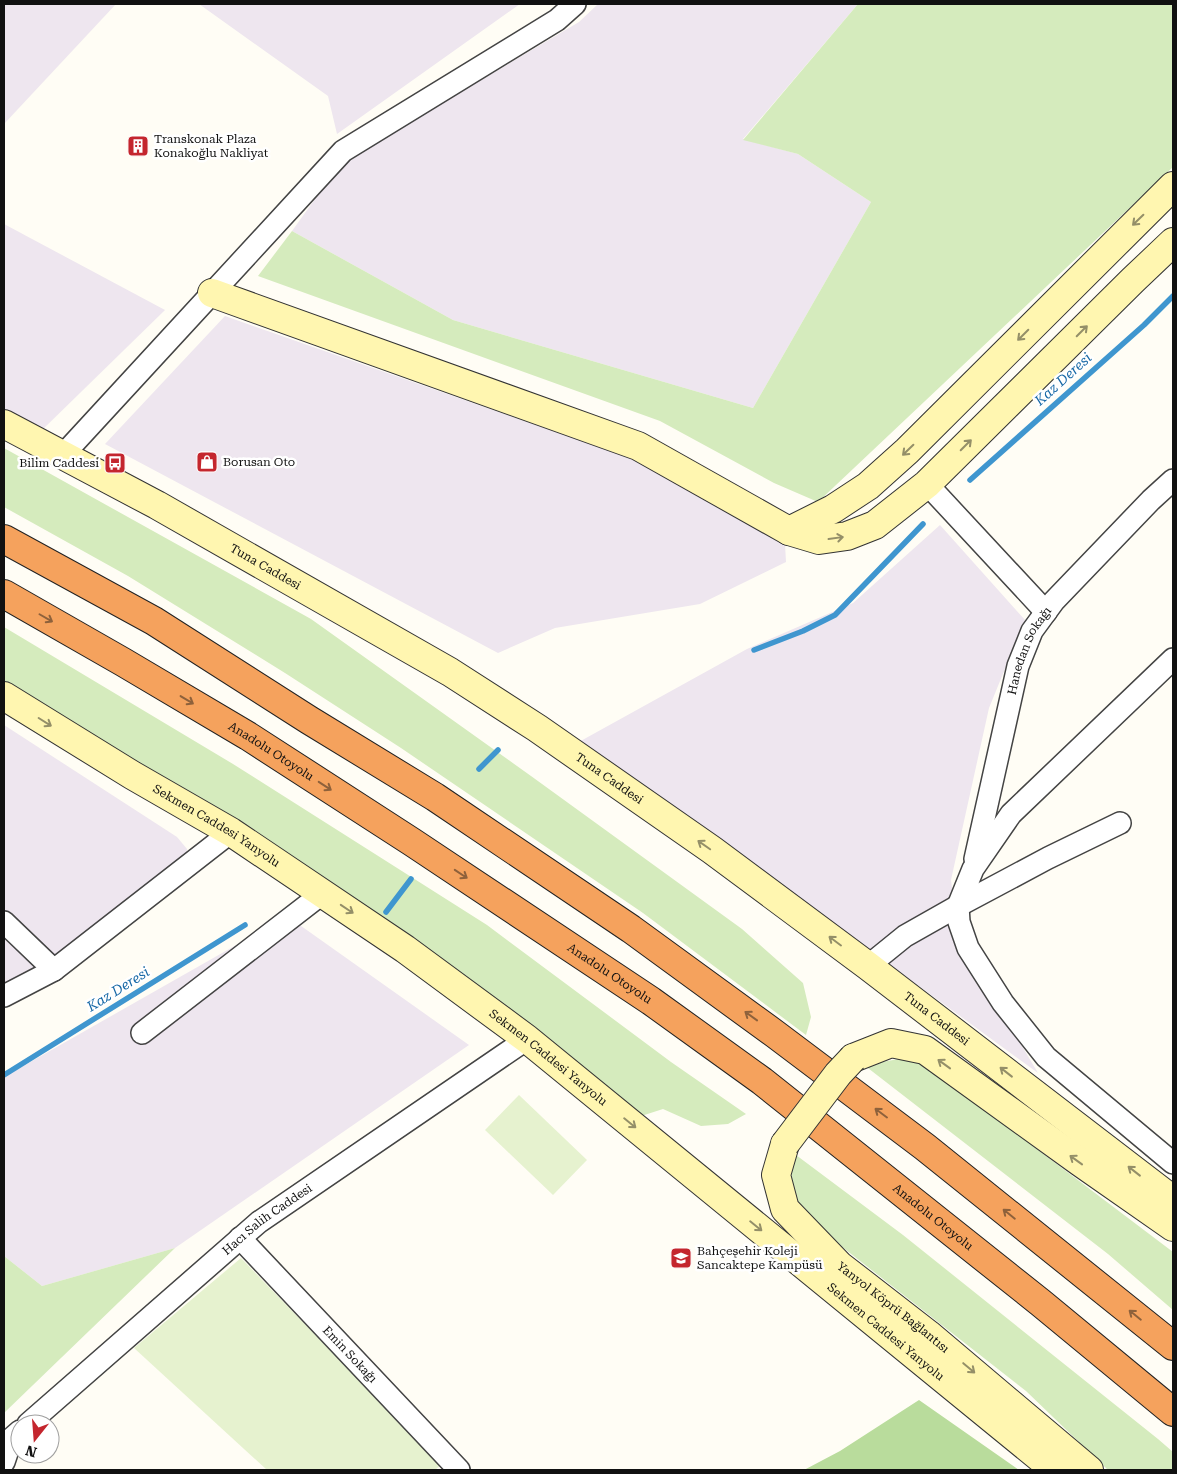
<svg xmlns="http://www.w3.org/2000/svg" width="1177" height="1474" font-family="'Roboto Serif',serif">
  <rect width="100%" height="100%" fill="#fffdf5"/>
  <g fill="#eee6ef">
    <polygon points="4,4 116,4 4,124"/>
    <polygon points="199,4 520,4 337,134 328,96"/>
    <polygon points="598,4 858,4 743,139 798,154 871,202 753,408 453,320 292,231 341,163 579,22"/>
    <polygon points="4,224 165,310 40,432 4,411"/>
    <polygon points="225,316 661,469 785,544 786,562 700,604 555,628 498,653 105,444"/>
    <polygon points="940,525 1025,620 989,708 951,880 959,940 1038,1073 856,940 577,743 747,649 853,603"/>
    <polygon points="4,725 177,837 187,849 183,885 65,968 4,1007"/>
    <polygon points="287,916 469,1045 175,1248 42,1286 4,1256 4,1077"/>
  </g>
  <g fill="#d5ebbd">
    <polygon points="858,4 1173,4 1173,167 818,502 774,483 660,421 258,276 292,231 453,320 753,408 871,202 798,154 743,140"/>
    <polygon points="4,448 311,619 531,776 742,929 803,983 811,1017 806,1035 643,913 401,748 285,673 128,576 4,507"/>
    <polygon points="4,627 233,764 487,925 671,1062 746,1114 728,1124 701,1126 663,1109 635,1118 4,687"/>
    <polygon points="899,1059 926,1065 1173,1252 1173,1310 1108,1254 864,1065"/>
    <polygon points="796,1155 903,1235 1158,1439 1173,1452 1173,1470 1108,1470 1026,1391 818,1228 792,1195 791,1171"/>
    <polygon points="175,1248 4,1413 4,1256 42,1286"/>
  </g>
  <polygon fill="#b9dc9c" points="919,1400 1019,1470 804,1470 840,1451"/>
  <g fill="#e6f2cf">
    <polygon points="519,1095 587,1160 553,1195 485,1130"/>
    <polygon points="241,1258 441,1465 435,1470 267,1470 134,1348"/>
  </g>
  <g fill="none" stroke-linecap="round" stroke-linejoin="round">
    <g stroke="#3f96cf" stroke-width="5.5">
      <polyline points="970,480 1144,325 1173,296"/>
      <polyline points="754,650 803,631 835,615 923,524"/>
      <polyline points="479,769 498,750"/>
      <polyline points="386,912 411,879"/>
      <polyline points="4,1075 245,925"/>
    </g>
    <g stroke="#444" stroke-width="24">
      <g id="street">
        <polyline points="63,455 343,151 557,20 575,4"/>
        <polyline points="927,484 1046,612"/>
        <polyline points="1173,659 1011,814 973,869 958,906 959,922 968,948 1003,1003 1046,1057 1173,1163"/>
        <path id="s1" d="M975 859 1018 666 1032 631 1054 601 1151 500 1173 480"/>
        <polyline points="4,922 54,970"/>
        <polyline points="868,966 905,936 958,906 1048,858 1120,823"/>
        <polyline points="4,996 54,970 231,832"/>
        <polyline points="142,1033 323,893"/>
        <path id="s2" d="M240 1238 459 1470"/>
        <path id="s3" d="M28 1424 259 1222 527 1039"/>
        <polyline points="4,1462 12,1438 20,1431"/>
      </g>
    </g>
    <g stroke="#333" stroke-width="30">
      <g id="secondary">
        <polyline points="212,293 638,446 789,531 819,540 847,536 875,525 927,484 1133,280 1173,242"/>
        <path id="s4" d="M4 424 157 505 450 672 537 728 712 850 868 966 1173 1200"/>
        <polyline points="789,531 833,509 868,486 907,451 1173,186"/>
        <path id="s5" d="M4 696 132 775 231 832 405 949 527 1039 1055 1470"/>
        <polyline points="853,1058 891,1043 925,1050 1080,1162 1173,1227"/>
        <path id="s6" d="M785 1144 776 1175 785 1209 839 1265 928 1334 1089 1470"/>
      </g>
    </g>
    <g stroke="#222" stroke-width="30">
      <g id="highway">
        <polyline points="4,539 154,621 309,720 435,797 631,929 775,1034 925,1147 1173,1346"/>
        <path id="s7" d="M4 594 123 662 248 736 412 842 651 1001 762 1081 1041 1303 1173 1412"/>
      </g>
    </g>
    <use href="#street" stroke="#fff" stroke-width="21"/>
    <use href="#secondary" stroke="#fff6b0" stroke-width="28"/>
    <use href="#highway" stroke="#f5a25d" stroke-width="28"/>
    <g stroke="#333" stroke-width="30" stroke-linecap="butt">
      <polyline id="secondary-bridge" points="785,1144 838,1074 853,1058"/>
    </g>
    <use href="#secondary-bridge" stroke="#fff6b0" stroke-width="28"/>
  </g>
  <defs><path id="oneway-shaft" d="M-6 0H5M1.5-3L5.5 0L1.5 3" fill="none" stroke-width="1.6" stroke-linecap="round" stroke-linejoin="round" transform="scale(1.25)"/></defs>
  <g stroke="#948f68">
    <use href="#oneway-shaft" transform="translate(1138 220) rotate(136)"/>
    <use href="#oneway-shaft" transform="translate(1082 331) rotate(-45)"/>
    <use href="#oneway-shaft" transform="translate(1023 335) rotate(135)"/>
    <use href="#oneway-shaft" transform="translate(966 445) rotate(-45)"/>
    <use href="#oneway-shaft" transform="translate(908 450) rotate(136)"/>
    <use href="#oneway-shaft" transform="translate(836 538) rotate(-8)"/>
    <use href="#oneway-shaft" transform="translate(45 722) rotate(32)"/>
    <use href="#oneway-shaft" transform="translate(704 845) rotate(-145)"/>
    <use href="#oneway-shaft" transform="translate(347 909) rotate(34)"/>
    <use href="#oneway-shaft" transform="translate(835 941) rotate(-143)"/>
    <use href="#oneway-shaft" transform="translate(944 1064) rotate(-144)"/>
    <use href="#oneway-shaft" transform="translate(1006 1072) rotate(-142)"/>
    <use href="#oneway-shaft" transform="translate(630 1123) rotate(39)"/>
    <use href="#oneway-shaft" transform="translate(1076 1160) rotate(-144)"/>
    <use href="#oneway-shaft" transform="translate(1134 1171) rotate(-142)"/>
    <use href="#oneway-shaft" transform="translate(756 1226) rotate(39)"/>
    <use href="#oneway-shaft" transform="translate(969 1368) rotate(40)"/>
  </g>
  <g stroke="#8e613b">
    <use href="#oneway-shaft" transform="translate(46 618) rotate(30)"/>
    <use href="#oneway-shaft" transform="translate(187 700) rotate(31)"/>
    <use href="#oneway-shaft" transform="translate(325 786) rotate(33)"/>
    <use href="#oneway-shaft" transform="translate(461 874) rotate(34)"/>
    <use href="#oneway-shaft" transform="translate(751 1016) rotate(-144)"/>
    <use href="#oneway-shaft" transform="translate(881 1113) rotate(-143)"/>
    <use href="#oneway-shaft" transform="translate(1009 1214) rotate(-141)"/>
    <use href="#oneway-shaft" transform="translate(1135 1315) rotate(-141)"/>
  </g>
  <defs>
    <g id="building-square" transform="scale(1.125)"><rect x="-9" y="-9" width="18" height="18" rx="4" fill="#c4262e" stroke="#fff"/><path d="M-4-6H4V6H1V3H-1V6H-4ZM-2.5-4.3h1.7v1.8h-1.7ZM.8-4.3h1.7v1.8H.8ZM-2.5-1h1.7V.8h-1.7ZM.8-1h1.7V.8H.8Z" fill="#fff"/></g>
    <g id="shop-square" transform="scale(1.125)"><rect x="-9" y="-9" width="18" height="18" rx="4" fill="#c4262e" stroke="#fff"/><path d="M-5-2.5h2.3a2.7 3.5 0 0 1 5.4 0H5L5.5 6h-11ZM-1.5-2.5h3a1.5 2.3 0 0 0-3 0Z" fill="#fff"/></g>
    <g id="bus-square" transform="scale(1.125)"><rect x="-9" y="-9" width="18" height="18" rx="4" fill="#c4262e" stroke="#fff"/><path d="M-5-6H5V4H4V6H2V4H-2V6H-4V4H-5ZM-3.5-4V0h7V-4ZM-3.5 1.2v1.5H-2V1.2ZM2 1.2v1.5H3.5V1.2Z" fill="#fff"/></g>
    <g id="school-square" transform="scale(1.125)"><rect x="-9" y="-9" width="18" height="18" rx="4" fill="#c4262e" stroke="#fff"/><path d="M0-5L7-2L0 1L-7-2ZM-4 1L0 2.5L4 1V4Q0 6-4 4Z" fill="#fff"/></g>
  </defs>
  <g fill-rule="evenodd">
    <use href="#building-square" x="138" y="146"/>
    <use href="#shop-square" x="207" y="462"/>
    <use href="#bus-square" x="115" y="463"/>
    <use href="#school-square" x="681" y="1258"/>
  </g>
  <g text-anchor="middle" stroke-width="5" stroke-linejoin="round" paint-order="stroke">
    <g font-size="12" fill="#111" stroke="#fff" text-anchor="start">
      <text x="154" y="143">Transkonak Plaza<tspan x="154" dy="14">Konakoğlu Nakliyat</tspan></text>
      <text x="223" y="466">Borusan Oto</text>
      <text x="99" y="467" text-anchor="end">Bilim Caddesi</text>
      <text x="697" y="1255">Bahçeşehir Koleji<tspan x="697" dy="14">Sancaktepe Kampüsü</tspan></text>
    </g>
    <g font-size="12" fill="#111" stroke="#fff">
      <text dy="4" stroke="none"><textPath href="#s4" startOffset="298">Tuna Caddesi</textPath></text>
      <text dy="4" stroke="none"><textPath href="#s1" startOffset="216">Hanedan Sokağı</textPath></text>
      <text dy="4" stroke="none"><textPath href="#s7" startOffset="310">Anadolu Otoyolu</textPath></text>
      <text dy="4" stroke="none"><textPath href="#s4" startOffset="702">Tuna Caddesi</textPath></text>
      <text dy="4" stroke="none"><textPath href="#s5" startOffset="249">Sekmen Caddesi Yanyolu</textPath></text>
      <text dy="4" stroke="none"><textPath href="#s7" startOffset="715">Anadolu Otoyolu</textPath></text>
      <text dy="4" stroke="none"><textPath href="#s4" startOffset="1108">Tuna Caddesi</textPath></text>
      <text dy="4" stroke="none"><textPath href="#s5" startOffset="654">Sekmen Caddesi Yanyolu</textPath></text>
      <text dy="4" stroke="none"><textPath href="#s7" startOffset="1120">Anadolu Otoyolu</textPath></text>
      <text dy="4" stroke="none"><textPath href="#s3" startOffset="315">Hacı Salih Caddesi</textPath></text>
      <text dy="4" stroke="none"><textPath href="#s6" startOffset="214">Yanyol Köprü Bağlantısı</textPath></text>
      <text dy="4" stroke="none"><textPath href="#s5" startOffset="1089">Sekmen Caddesi Yanyolu</textPath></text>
      <text dy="4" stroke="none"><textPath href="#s2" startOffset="160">Emin Sokağı</textPath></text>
    </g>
    <g font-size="14" font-style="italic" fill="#1768a6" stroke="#fff">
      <text transform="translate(1063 379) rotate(-42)" y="5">Kaz Deresi</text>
      <text transform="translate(118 989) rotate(-32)" y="5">Kaz Deresi</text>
    </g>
  </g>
  <rect width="1177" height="1474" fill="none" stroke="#111111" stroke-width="10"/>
  <g transform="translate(35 1439) rotate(197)"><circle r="24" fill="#ffffff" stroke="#a0a0a0"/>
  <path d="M0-4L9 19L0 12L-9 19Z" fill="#c4262e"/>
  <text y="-8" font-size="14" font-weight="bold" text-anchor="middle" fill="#111111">N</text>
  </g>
</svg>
